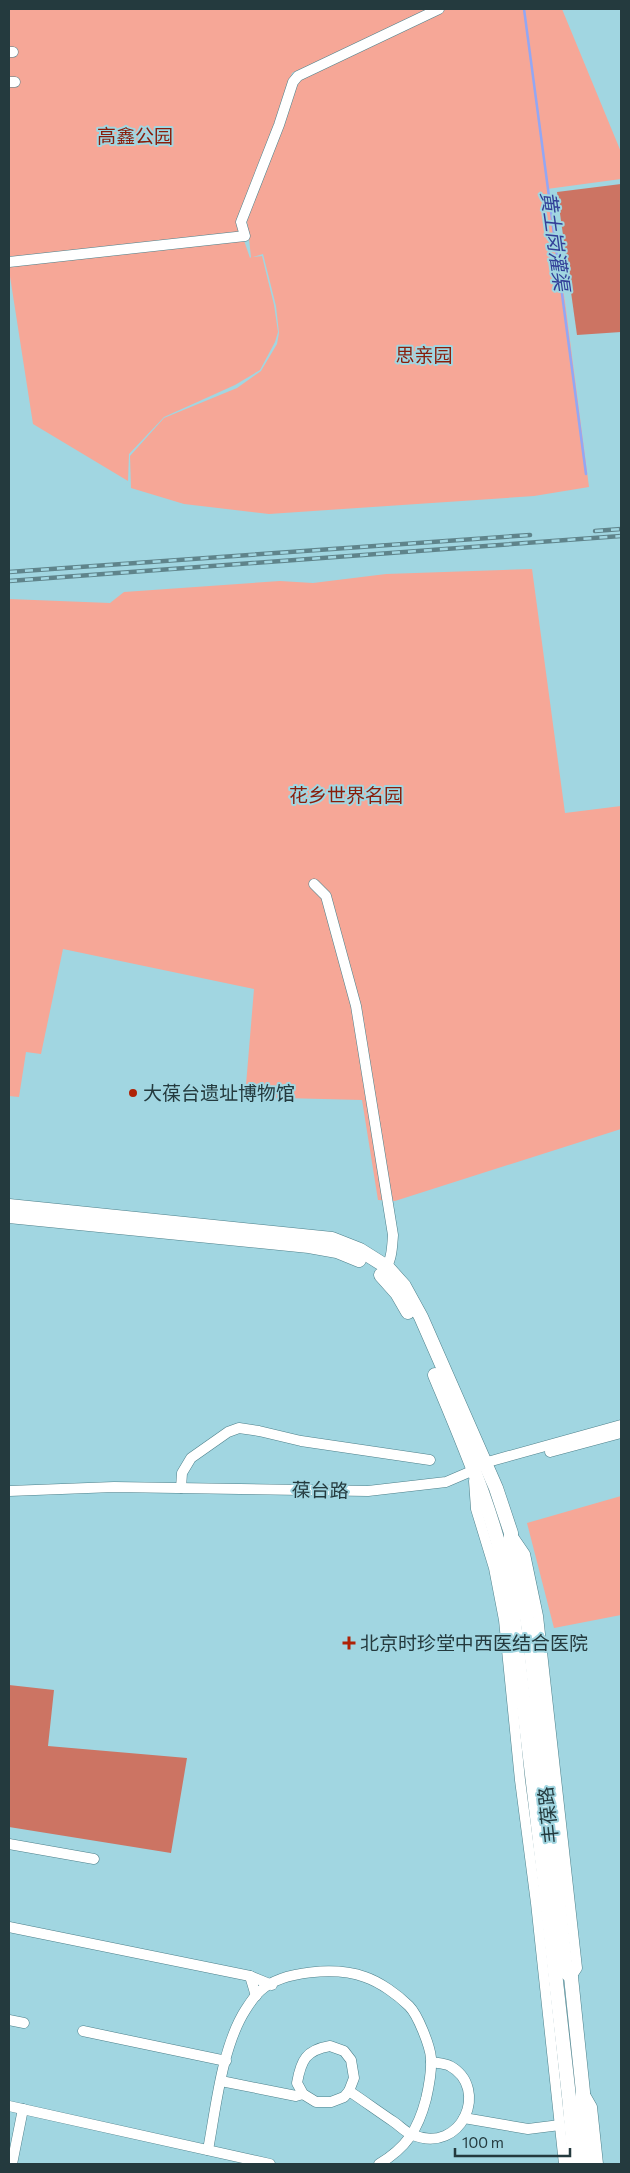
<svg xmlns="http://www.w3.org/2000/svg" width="630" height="2173" font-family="Commissioner,'Noto Sans SC',sans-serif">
  <rect width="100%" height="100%" fill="#a1d6e1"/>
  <g fill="#f6a797">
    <polygon points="9,9 435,9 292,73 277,119 237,220 250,258 251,257 247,221 293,93 302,76 447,9 562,9 621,152 621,179 547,189 565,302 589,487 534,496 269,514 184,504 131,488 130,456 164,418 237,388 261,371 277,344 279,333 276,306 263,254 253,257 262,256 274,305 278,332 275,342 260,370 235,385 164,417 129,454 128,481 33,424 9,270"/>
    <polygon points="532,569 565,813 621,806 621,1129 395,1201 378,1200 362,1100 245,1097 254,989 63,949 41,1054 26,1052 19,1097 9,1096 9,599 110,603 124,592 280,581 313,583 386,574"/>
    <polygon points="621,1496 621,1615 554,1628 527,1523"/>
  </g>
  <g fill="#cc7463">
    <polygon points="621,184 621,332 577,335 557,192"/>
    <polygon points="9,1685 54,1690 48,1746 187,1758 171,1853 9,1827"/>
  </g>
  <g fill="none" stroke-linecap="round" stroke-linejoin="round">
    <polyline stroke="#93a7f4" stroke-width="2.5" points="524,9 586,474"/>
    <g stroke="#4d808b" stroke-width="11">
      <g id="minor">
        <polyline points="9,52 13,52"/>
        <polyline points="9,82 15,82"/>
        <polyline points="9,262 245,236 241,222 279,125 293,82 298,76 439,9"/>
        <path d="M314 884 326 896 356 1006 393 1235C392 1248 392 1262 383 1271"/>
        <polyline points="550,1452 621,1433"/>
        <polyline points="474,1481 476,1509 494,1568 504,1620 520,1780 536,1903 564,2164"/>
        <polyline points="181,1488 182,1473 191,1458 228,1432 239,1428 259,1431 301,1441 430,1460"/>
        <polyline points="9,1491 114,1487 368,1491 446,1482 474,1470 484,1463 621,1425"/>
        <polyline points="512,1535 525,1554 538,1616 577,1968 571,1977"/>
        <polyline points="9,1844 94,1859"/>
        <polyline points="9,1927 250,1976"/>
        <polyline points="256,1996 250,1976 272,1985"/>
        <polyline points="9,2020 24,2023"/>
        <polyline points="83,2031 226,2061"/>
        <path d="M330 2046 344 2051 351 2060 354 2078 349 2091 344 2097 331 2102H316L303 2094 297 2083C301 2060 306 2050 330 2046Z"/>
        <polyline points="221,2081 296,2096 303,2094"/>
        <path d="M349 2091C364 2101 379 2112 394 2122 400 2126 406 2133 413 2135 462 2155 490 2088 450 2066 445 2063 437 2063 431 2062"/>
        <polyline points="584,2093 592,2107 598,2164"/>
        <polyline points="9,2106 270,2164"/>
        <polyline points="464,2118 528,2129 560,2125"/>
        <path d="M208 2150C216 2107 222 2046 246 2009 250 2003 255 1995 260 1991 283 1970 337 1967 365 1977 380 1982 398 1995 409 2006 418 2015 430 2046 431 2058 432 2072 429 2086 426 2099 418 2130 406 2148 379 2164"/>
        <polyline points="12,2164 23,2109"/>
      </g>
    </g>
    <g stroke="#4d808b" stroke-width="15">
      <g id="major">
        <polyline points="9,1206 332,1239 360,1250 387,1267 404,1286 421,1317 496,1488 511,1533 511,1541 522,1587 529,1631 566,1972 571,1977 583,2092 582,2110 588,2164"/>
        <polyline points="9,1216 309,1246 337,1251 359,1260"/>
        <polyline points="381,1275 397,1293 408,1312"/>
        <path d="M435 1375C465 1447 497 1520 511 1597L547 1901 569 2097 575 2164"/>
      </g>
    </g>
    <use href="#minor" stroke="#fff" stroke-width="10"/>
    <use href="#major" stroke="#fff" stroke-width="14"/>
    <g stroke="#5f848b" stroke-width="4.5">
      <g id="rail">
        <polyline points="595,531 621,529"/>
        <polyline points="9,572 530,535"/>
        <polyline points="9,581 621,536"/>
      </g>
    </g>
    <use href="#rail" stroke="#a1d6e1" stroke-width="2.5" stroke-dasharray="8" stroke-linecap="butt"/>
  </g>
  <g fill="#af2206" stroke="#a1d6e1" stroke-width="2">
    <circle cx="133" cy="1093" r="5"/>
    <path d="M346.5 1635.5h5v5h5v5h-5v5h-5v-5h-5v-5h5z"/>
  </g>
  <g text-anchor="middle" stroke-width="4" stroke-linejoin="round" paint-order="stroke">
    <g font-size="19" fill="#881d0a" stroke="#a1d6e1">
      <text x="135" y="143">高鑫公园</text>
      <text x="424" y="362">思亲园</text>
      <text x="346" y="802">花乡世界名园</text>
    </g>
    <g font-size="19" fill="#243a3e" stroke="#a1d6e1" text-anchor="start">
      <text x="143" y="1100">大葆台遗址博物馆</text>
      <text x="360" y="1650">北京时珍堂中西医结合医院</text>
    </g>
    <g font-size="19" fill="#243a3e" stroke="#a1d6e1">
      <text transform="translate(320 1490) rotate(1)" y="7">葆台路</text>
      <text transform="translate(548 1815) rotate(-96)" y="7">丰葆路</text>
    </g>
    <g font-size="20" font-style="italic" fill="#334098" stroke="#a1d6e1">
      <text transform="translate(555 241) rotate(82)" y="7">黄土岗灌渠</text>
    </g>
  </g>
  <rect width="630" height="2173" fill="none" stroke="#243a3e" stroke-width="20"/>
  <path d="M455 2148v8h115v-8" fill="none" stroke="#243a3e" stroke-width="2.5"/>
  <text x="462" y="2148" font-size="15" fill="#243a3e" stroke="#a1d6e1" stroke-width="4" paint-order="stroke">100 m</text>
</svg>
